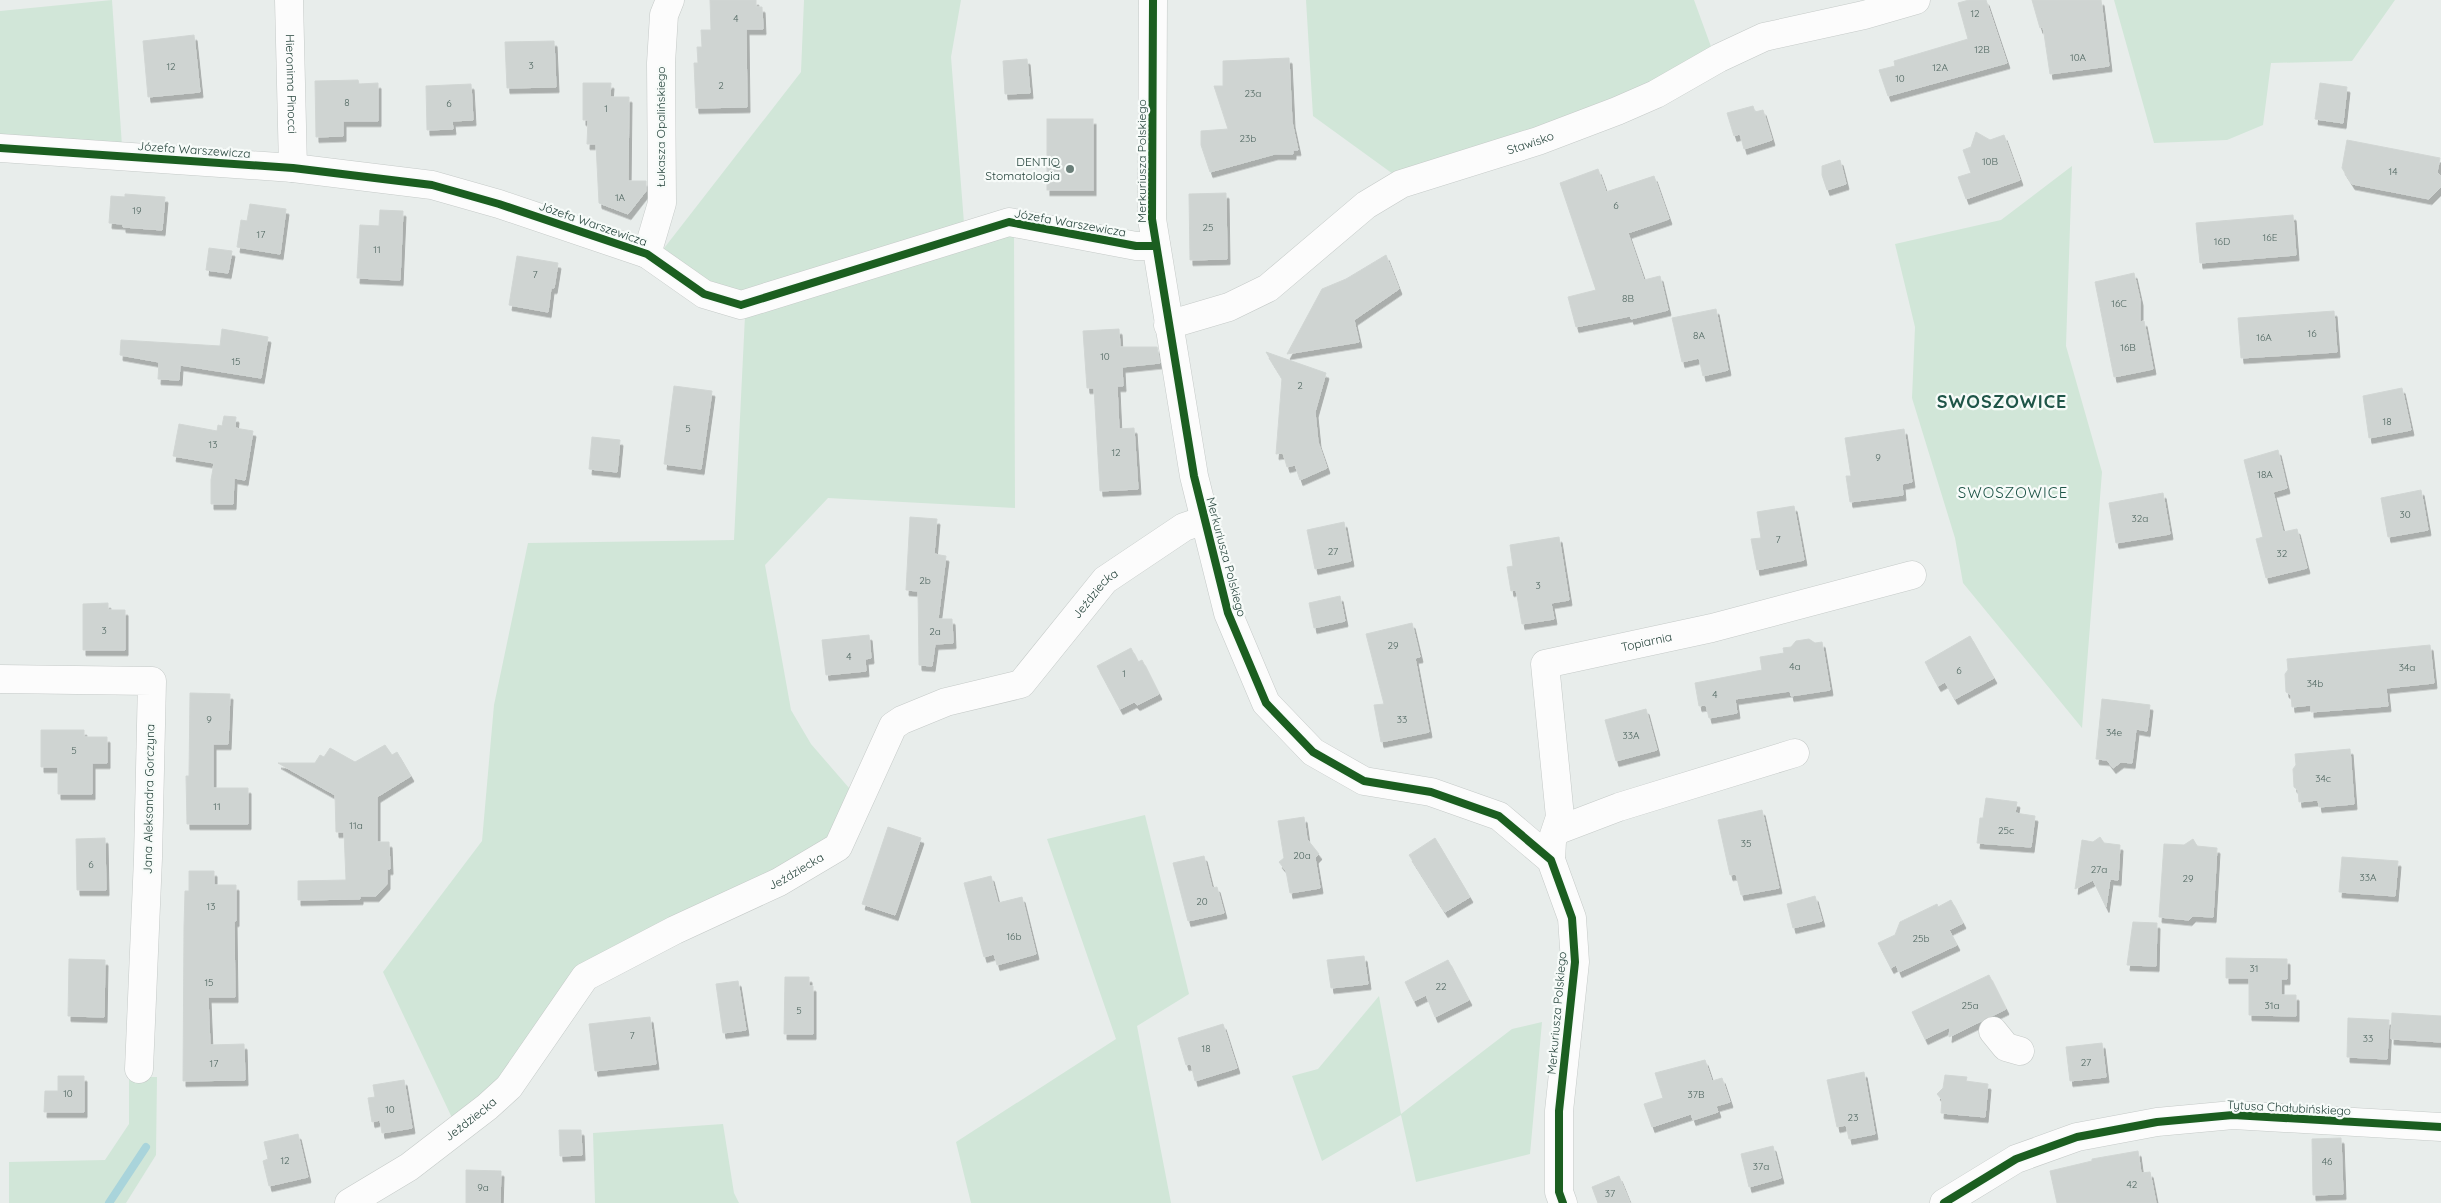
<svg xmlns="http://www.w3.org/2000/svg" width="2441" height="1203" font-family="Quicksand,sans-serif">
  <defs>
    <filter id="shadow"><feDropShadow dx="3" dy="5.5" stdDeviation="0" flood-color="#0004"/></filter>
  </defs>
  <rect width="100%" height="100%" fill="#e8edeb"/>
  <g fill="#d1e6d8">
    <polygon points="112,0 122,146 0,136 0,11"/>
    <polygon points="804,0 961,0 951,57 964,223 736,292 716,289 658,256 801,72"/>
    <path d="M1306 0H1694L1713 52C1614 110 1503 142 1393 174L1313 116Z"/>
    <polygon points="2114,0 2395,0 2352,61 2271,63 2263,125 2227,140 2154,143"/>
    <polygon points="2072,166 2066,346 2102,472 2082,728 1963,583 1955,538 1912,398 1915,327 1895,244 2001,220"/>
    <polygon points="1014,232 1015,508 828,498 765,565 791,710 811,744 856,796 816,855 579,966 527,1054 454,1122 383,972 482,841 494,705 528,543 734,540 745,316"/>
    <polygon points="1145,815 1189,994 1137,1026 1171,1203 971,1203 956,1142 1116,1039 1047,839"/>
    <polygon points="1379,996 1401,1114 1512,1029 1542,1022 1530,1154 1416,1182 1401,1115 1322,1161 1292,1076 1318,1069"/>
    <polygon points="129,1077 157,1077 156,1155 126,1203 9,1203 9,1162 105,1160 129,1124"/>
    <polygon points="723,1124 734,1193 739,1203 595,1203 593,1133"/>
  </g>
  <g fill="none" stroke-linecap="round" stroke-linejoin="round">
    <polyline stroke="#a9d4db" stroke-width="8" points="109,1203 146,1147"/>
  </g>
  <g fill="#cfd4d2" stroke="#d1d6d4" filter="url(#shadow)">
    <polygon points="710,0 756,0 756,7 762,7 763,29 746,29 747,107 696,108 694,63 698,63 697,47 702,47 701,30 711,30"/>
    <polygon points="1969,0 1986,0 2007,63 1888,96 1879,70 1895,66 1894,61 1968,39 1958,3"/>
    <polygon points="2032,0 2101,0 2109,66 2050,74 2043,27 2040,28"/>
    <polygon points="194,35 200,92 148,97 143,41"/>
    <polygon points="554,41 556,87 507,88 505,42"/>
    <polygon points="1289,58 1292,122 1298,150 1293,150 1293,154 1275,154 1210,172 1201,145 1201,131 1228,129 1214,86 1223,86 1223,61"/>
    <polygon points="1027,59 1030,93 1005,94 1003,61"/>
    <polygon points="358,80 359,84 378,83 378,121 343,121 343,136 316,137 315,81"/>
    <polygon points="583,83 611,83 610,97 629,97 628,181 646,181 646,191 628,214 599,203 596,144 587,144 588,120 583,120"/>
    <polygon points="2320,83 2347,87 2343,123 2315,119"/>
    <polygon points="471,84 473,120 452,121 453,129 427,130 426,86"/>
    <polygon points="1753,106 1755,112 1763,110 1772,140 1744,149 1740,134 1734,136 1727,113"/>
    <rect x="1047" y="119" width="46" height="71"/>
    <polygon points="1976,132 1990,140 2004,135 2020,180 1966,199 1958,177 1971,173 1963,150 1971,147"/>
    <polygon points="2347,140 2440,158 2437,172 2441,176 2441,187 2429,199 2352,184 2342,168"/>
    <polygon points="1840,160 1846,184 1827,190 1822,175 1822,166"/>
    <polygon points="1598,169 1606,192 1654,176 1669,219 1628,233 1644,280 1660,276 1668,310 1631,319 1630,316 1576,327 1568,297 1596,290 1560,183"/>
    <polygon points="1226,193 1227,259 1190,260 1189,194"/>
    <polygon points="125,194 165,197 162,230 123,227 123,224 109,223 111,196 125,197"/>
    <polygon points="250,204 286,209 280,254 237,247 241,220 247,221"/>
    <polygon points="380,210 403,211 400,280 357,278 360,225 379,226"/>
    <polygon points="2293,215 2296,255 2200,263 2196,223"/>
    <polygon points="209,248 232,251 228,273 206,270"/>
    <polygon points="1386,255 1399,289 1354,320 1359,342 1287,354 1322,289 1346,279"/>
    <polygon points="517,256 558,263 554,288 551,288 548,312 509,305"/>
    <polygon points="2134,273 2140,300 2140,322 2144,321 2153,369 2114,377 2095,282"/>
    <polygon points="1716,309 1728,370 1703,376 1699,358 1682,362 1672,318"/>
    <polygon points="2334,311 2337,352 2241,358 2238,318"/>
    <polygon points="222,329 268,337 261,378 180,365 179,380 158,379 159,362 120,355 121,340 220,346"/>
    <polygon points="1119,329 1120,347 1157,347 1160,363 1122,367 1123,386 1117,386 1119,429 1134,428 1138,489 1100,491 1094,388 1087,388 1083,331"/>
    <polygon points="1266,352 1326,373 1315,412 1318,442 1327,468 1300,480 1295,465 1287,467 1283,453 1276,454 1282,378"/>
    <polygon points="674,386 712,391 701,469 664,464"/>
    <polygon points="2402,388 2411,430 2369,438 2363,396"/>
    <polygon points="224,416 236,417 235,428 253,431 245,480 234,478 233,504 211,504 211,480 214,463 173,456 179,424 217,431 218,425 222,426"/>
    <polygon points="1904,429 1912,482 1902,484 1903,495 1850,502 1846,476 1851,476 1845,438"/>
    <polygon points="592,437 620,440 617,472 589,469"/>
    <polygon points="2278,450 2287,488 2273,492 2283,532 2297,529 2307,568 2266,578 2256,539 2263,537 2244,460"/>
    <polygon points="2421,490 2428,530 2388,537 2381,498"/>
    <polygon points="2163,493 2170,534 2116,543 2109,503"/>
    <polygon points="1794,506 1804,560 1757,570 1751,539 1761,538 1757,512"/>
    <polygon points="910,517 937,519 934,554 946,556 938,619 952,619 953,643 935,644 932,666 919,665 918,591 906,590"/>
    <polygon points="1344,522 1351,561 1315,569 1307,530"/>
    <polygon points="1559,537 1569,600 1551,603 1554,619 1522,624 1516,590 1511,591 1507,567 1513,566 1510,545"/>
    <polygon points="1340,596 1345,621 1314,628 1309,603"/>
    <polygon points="108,603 108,610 125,610 125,650 83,650 83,604"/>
    <polygon points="1412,623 1420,657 1415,658 1429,732 1381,742 1374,705 1384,704 1366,634"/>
    <polygon points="869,635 871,658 865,659 866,671 826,675 822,640"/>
    <polygon points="1970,636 1994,678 1955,699 1945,682 1938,686 1925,662"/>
    <polygon points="1809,639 1815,643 1822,642 1830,690 1791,696 1790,691 1735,699 1737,713 1709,718 1706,705 1699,706 1695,683 1762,670 1760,657 1784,653 1783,648 1791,647 1796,641"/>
    <polygon points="2430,645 2434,683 2386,688 2388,706 2311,712 2311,705 2292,707 2291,695 2286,692 2285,674 2288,670 2287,659"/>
    <polygon points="1131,648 1138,662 1142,660 1159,694 1137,705 1134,702 1120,709 1097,666"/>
    <polygon points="190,693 230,694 228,744 213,744 213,788 248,788 248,824 187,824 186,776 189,776"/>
    <polygon points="2102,699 2150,705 2147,731 2136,729 2132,763 2121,762 2113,768 2107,760 2096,759"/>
    <polygon points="1646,709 1657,750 1616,761 1605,720"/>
    <polygon points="41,730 84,730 84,737 107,737 107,763 92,763 92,794 58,794 58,767 41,767"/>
    <polygon points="385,745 392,755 397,752 411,776 377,797 377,842 389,842 390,869 387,869 387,884 376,896 360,896 360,899 298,900 298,881 346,880 344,832 336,832 335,795 278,763 315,763 320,755 324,757 330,748 355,762"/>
    <polygon points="2350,749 2354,804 2319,807 2318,800 2299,802 2298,790 2294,787 2293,769 2296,765 2295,754"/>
    <polygon points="1986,798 2017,802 2015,813 2035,816 2031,847 1977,843 1980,818 1983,818"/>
    <polygon points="1762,810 1779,888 1741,895 1736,874 1730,875 1718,820"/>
    <polygon points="1304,817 1307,839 1319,854 1315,858 1320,888 1290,893 1286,871 1279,862 1284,858 1278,821"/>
    <polygon points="888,827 921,838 895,915 862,904"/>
    <polygon points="2100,837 2104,843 2120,845 2118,880 2110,879 2106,907 2093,880 2075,889 2082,840 2093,842"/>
    <polygon points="105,838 106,890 77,890 76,839"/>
    <polygon points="1435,838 1470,897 1445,912 1409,855"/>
    <polygon points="2193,839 2197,846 2217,848 2213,917 2193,916 2189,920 2159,917 2164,844 2184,845"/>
    <polygon points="1204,856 1212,888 1217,887 1224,913 1188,921 1173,863"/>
    <polygon points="2342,857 2398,861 2395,896 2339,892"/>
    <polygon points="189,871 214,871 214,885 236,885 236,921 234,921 235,997 208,997 210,1045 244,1044 245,1080 183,1081 184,927 185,891 189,891"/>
    <polygon points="991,876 998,903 1022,897 1036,954 997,965 994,954 984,957 964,883"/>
    <polygon points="1815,896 1822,921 1793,928 1787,904"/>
    <polygon points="1951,900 1963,923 1949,930 1957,945 1899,972 1896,965 1891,968 1878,943 1895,935 1900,922 1937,904 1938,907"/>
    <polygon points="2133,922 2157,923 2156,966 2127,965"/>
    <polygon points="1364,956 1368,984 1331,988 1327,960"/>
    <polygon points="2226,958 2287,959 2287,979 2281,979 2281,995 2296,995 2296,1016 2249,1015 2249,978 2226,978"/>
    <polygon points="69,959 105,960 104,1017 68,1016"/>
    <polygon points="1448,960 1469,1000 1435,1017 1426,995 1414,1001 1405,982"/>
    <polygon points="1989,975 2006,1009 1949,1037 1950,1027 1925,1039 1912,1012"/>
    <polygon points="785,977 809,977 809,986 813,986 813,1034 784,1034"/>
    <polygon points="738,981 746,1030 723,1033 716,984"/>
    <polygon points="2392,1013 2441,1016 2441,1042 2391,1039"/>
    <polygon points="650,1017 656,1064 595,1071 589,1024"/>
    <polygon points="2348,1018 2389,1020 2387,1059 2347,1057"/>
    <polygon points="1223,1024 1237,1068 1195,1081 1191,1064 1186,1065 1178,1038"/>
    <polygon points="2102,1043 2106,1077 2070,1081 2066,1047"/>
    <polygon points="1705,1060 1712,1081 1722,1078 1730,1102 1716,1106 1718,1112 1693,1120 1691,1114 1652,1127 1644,1104 1663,1098 1655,1073"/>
    <polygon points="1864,1072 1875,1134 1849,1139 1846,1125 1837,1127 1827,1080"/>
    <polygon points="1945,1075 1967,1077 1966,1081 1988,1084 1985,1117 1941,1113 1942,1100 1937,1094 1943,1088"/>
    <polygon points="58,1076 84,1076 84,1112 44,1112 45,1091 58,1091"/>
    <polygon points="404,1080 412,1128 382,1133 380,1120 372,1122 368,1098 375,1097 373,1085"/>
    <polygon points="559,1130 581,1130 582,1155 560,1156"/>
    <polygon points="298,1134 308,1177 269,1186 263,1161 268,1159 264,1142"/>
    <polygon points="2341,1138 2343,1194 2313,1195 2312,1139"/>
    <polygon points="1773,1146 1781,1178 1749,1187 1741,1154"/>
    <polygon points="2138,1151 2141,1173 2150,1172 2156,1203 2057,1203 2050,1171 2092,1161 2092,1159"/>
    <polygon points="466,1170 501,1171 500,1203 466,1203"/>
    <polygon points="1619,1176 1630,1203 1598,1203 1592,1187"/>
  </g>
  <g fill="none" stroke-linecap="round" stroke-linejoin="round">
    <g stroke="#c5cac8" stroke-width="29">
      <g id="minor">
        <path id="s1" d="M289 0 293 168"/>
        <polyline points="1153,0 1152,219 1194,476 1228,613 1266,703 1313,752 1364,781 1431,792 1499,816 1551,860 1572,918 1575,962 1559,1111 1559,1192 1563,1203"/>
        <polyline points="0,148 293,168 432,185 499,204 647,254 704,294 741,305 1009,222 1136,246 1156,246"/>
        <polyline points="647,254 662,203 661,63 664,15 670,0"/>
        <path id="s2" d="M1168 325 1229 307 1268 288 1366 205 1401 184 1538 141 1617 111 1656 94 1719 58 1764 37 1864 15 1916 0"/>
        <polyline points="0,679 152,681 148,858 139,1069"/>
        <polyline points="1556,831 1619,807 1795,753"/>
        <path id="s3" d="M1551 860 1552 841 1560 817 1545 664 1712 628 1912 575"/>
        <polyline points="1993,1031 2006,1047 2020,1051"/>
        <path id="s4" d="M349 1203 409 1167 487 1107 509 1087 585 977 675 930 779 882 838 847 893 726 902 720 946 702 1021 684 1105 580 1184 527 1205 520"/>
        <polyline points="1944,1203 2016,1159 2077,1137 2157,1122 2233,1115 2441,1127"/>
      </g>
    </g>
    <use href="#minor" stroke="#fcfcfc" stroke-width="28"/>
    <g stroke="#f7fbf9" stroke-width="11">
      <g id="cycleway">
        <polyline points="1153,0 1152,219 1194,476 1228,613 1266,703 1313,752 1364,781 1431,792 1499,816 1551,860 1572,918 1575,962 1559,1111 1559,1192 1563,1203"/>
        <polyline points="0,148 293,168 432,185 499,204 647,254 704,294 741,305 1009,222 1136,246 1156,246"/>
        <polyline points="1944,1203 2016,1159 2077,1137 2157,1122 2233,1115 2441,1127"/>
      </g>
    </g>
    <use href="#cycleway" stroke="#1b5e20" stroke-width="8"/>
  </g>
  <circle fill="#697e78" stroke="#f7fbf9" stroke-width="2" cx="1070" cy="169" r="5"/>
  <g text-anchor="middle" stroke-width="4.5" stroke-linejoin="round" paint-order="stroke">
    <g font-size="10" fill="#506761">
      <text x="1975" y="17">12</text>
      <text x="736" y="22">4</text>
      <text x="1982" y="53">12B</text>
      <text x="2078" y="61">10A</text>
      <text x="531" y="69">3</text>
      <text x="171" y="70">12</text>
      <text x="1940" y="71">12A</text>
      <text x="1900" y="82">10</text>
      <text x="721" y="89">2</text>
      <text x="1253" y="97">23a</text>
      <text x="347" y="106">8</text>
      <text x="449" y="107">6</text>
      <text x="606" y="112">1</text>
      <text x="1248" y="142">23b</text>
      <text x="1990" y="165">10B</text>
      <text x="2393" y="175">14</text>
      <text x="620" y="201">1A</text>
      <text x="1616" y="209">6</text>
      <text x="137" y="214">19</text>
      <text x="1208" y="231">25</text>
      <text x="261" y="238">17</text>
      <text x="2270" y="241">16E</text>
      <text x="2222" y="245">16D</text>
      <text x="377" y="253">11</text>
      <text x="535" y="278">7</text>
      <text x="1628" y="302">8B</text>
      <text x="2119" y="307">16C</text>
      <text x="2312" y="337">16</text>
      <text x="1699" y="339">8A</text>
      <text x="2264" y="341">16A</text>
      <text x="2128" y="351">16B</text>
      <text x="1105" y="360">10</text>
      <text x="236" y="365">15</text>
      <text x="1300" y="389">2</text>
      <text x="2387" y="425">18</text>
      <text x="688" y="432">5</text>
      <text x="213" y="448">13</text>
      <text x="1116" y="456">12</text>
      <text x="1878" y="461">9</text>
      <text x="2265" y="478">18A</text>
      <text x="2405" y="518">30</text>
      <text x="2140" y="522">32a</text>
      <text x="1778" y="543">7</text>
      <text x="1333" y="555">27</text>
      <text x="2282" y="557">32</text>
      <text x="925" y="584">2b</text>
      <text x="1538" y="589">3</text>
      <text x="104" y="634">3</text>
      <text x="935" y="635">2a</text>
      <text x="1393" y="649">29</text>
      <text x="849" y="660">4</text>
      <text x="1795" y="670">4a</text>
      <text x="2407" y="671">34a</text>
      <text x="1959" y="674">6</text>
      <text x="1124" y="677">1</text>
      <text x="2315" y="687">34b</text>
      <text x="1715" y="698">4</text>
      <text x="209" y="723">9</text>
      <text x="1402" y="723">33</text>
      <text x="2114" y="736">34e</text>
      <text x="1631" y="739">33A</text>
      <text x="74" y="754">5</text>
      <text x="2323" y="782">34c</text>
      <text x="217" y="810">11</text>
      <text x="356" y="829">11a</text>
      <text x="2006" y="834">25c</text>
      <text x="1746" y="847">35</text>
      <text x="1302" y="859">20a</text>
      <text x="91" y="868">6</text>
      <text x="2099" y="873">27a</text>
      <text x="2368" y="881">33A</text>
      <text x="2188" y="882">29</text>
      <text x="1202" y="905">20</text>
      <text x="211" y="910">13</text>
      <text x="1014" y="940">16b</text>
      <text x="1921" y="942">25b</text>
      <text x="2254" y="972">31</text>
      <text x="209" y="986">15</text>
      <text x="1441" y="990">22</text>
      <text x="1970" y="1009">25a</text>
      <text x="2272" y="1009">31a</text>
      <text x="799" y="1014">5</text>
      <text x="632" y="1039">7</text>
      <text x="2368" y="1042">33</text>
      <text x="1206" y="1052">18</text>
      <text x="2086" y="1066">27</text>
      <text x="214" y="1067">17</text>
      <text x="68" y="1097">10</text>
      <text x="1696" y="1098">37B</text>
      <text x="390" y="1113">10</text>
      <text x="1853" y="1121">23</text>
      <text x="285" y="1164">12</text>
      <text x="2327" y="1165">46</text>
      <text x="1761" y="1170">37a</text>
      <text x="2132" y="1188">42</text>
      <text x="483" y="1191">9a</text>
      <text x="1610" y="1197">37</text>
    </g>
    <g font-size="12" fill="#24423a" stroke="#f7fbf9">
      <text dy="4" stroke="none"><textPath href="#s1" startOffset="84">Hieronima Pinocci</textPath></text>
      <text transform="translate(661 127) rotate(-90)" y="4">Łukasza Opalińskiego</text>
      <text dy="4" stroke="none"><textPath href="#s2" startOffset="412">Stawisko</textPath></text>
      <text transform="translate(194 150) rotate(4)" y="4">Józefa Warszewicza</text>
      <text transform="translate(1142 161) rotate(-90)" y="4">Merkuriusza Polskiego</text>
      <text transform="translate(1070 223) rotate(10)" y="4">Józefa Warszewicza</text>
      <text transform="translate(593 224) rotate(19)" y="4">Józefa Warszewicza</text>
      <text transform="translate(1226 557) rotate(75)" y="4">Merkuriusza Polskiego</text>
      <text dy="4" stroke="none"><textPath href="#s4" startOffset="1002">Jeździecka</textPath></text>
      <text dy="4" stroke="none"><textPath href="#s3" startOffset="302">Topiarnia</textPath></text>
      <text transform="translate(149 799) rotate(-89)" y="4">Jana Aleksandra Gorczyna</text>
      <text dy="4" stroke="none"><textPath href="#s4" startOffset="568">Jeździecka</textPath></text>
      <text transform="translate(1557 1013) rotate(-85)" y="4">Merkuriusza Polskiego</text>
      <text transform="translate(2289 1108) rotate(3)" y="4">Tytusa Chałubińskiego</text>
      <text dy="4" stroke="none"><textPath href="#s4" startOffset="148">Jeździecka</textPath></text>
    </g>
    <g font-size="12" fill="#24423a" stroke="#f7fbf9" text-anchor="end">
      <text x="1060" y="166">DENTIQ<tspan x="1060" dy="14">Stomatologia</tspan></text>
    </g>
    <g font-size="15" letter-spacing="1" fill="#1f5548" stroke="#f7fbf9">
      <text x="2013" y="498">SWOSZOWICE</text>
    </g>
    <g font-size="18" font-weight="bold" letter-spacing="1" fill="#1f5548" stroke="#f7fbf9">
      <text x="2002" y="408">SWOSZOWICE</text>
    </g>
  </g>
</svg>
